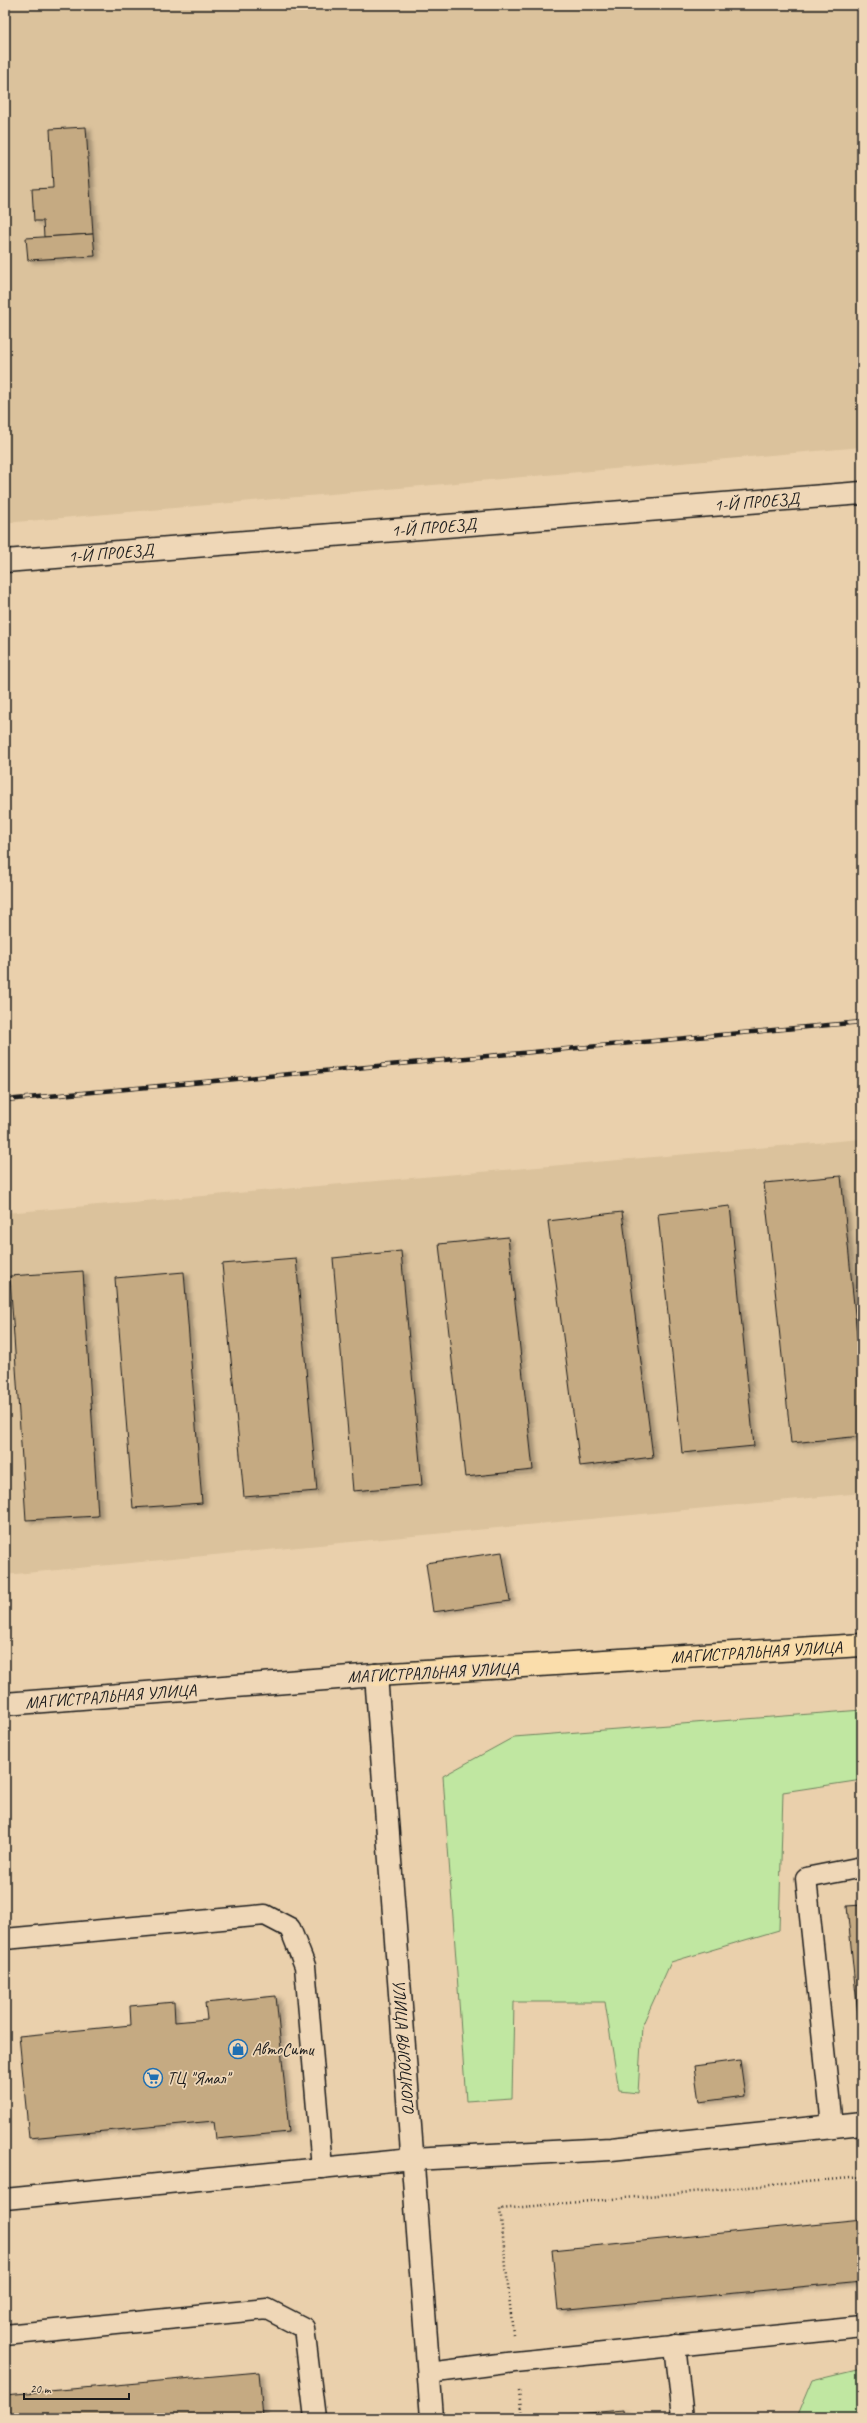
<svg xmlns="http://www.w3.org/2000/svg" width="867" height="2423" font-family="Caveat,sans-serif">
  <defs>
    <filter id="shadow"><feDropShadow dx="4.5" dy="2.5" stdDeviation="2" flood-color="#0004"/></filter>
  </defs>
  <rect width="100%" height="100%" fill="#ead0ac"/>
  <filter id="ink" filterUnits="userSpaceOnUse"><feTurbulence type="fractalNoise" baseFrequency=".025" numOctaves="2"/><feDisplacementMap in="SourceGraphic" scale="8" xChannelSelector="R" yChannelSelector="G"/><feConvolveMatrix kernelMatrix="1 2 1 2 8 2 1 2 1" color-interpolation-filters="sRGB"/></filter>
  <g filter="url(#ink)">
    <g fill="#dbc29c">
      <polygon points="5,5 862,5 862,447 5,523"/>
      <polygon points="862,1139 862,1493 5,1575 5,1213"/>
    </g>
    <g fill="#c0e7a1" stroke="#6e825e">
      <polygon points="862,1710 862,1780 783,1792 779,1930 671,1962 642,2026 638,2093 619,2091 605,2002 514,2002 512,2098 466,2101 443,1776 514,1737"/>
      <polygon points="862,2368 862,2418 796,2418 812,2380"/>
    </g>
    <g fill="#c5aa82" stroke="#1c1c1c" filter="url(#shadow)">
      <polygon points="86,127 93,234 44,237 43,221 34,221 32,189 53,188 50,129"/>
      <polygon points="93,234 95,256 28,260 26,238"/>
      <polygon points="841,1176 862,1384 862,1436 791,1443 764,1183"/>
      <polygon points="730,1206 754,1446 682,1453 658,1214"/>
      <polygon points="622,1212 653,1457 580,1466 548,1221"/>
      <polygon points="508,1237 533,1470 465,1477 439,1244"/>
      <polygon points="401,1251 422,1485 353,1491 333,1258"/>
      <polygon points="296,1258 317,1491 244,1497 222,1264"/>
      <polygon points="83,1271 98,1516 26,1520 10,1276"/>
      <polygon points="184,1272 202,1503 133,1508 115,1278"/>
      <polygon points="502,1552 510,1601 433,1612 426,1563"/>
      <polygon points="862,1905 862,2055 847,1906"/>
      <polygon points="276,1996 289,2132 216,2139 214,2121 29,2138 19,2036 131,2025 130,2006 174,2002 175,2022 207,2019 205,2003"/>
      <polygon points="740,2060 745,2096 699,2102 694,2066"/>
      <polygon points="862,2219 862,2281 558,2310 552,2250"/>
      <polygon points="259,2372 263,2418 5,2418 5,2395"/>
      <polygon points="623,2410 624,2418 564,2418 564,2415"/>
    </g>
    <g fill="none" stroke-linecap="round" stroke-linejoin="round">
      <g stroke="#1c1c1c" stroke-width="23">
        <g id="service">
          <polyline points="5,1939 265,1915 290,1928 305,1966 322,2168"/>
          <polyline points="832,2126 806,1878 862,1867"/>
          <polyline points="5,2199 412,2159"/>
          <polyline points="5,2335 267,2309 304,2328 315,2418"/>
          <polyline points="675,2345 683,2418"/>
          <polyline points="429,2373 515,2362 862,2327"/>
        </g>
      </g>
      <g stroke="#1c1c1c" stroke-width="25">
        <g id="minor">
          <path id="s1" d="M5 561 862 493"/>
          <polyline points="412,2159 611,2149 862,2123"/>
        </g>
      </g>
      <g stroke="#1c1c1c" stroke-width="25">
        <g id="tertiary">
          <path id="s2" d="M376 1675 432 2418"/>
        </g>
      </g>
      <g stroke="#1c1c1c" stroke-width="25">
        <g id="secondary">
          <path id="s3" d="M5 1704 376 1675"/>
        </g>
      </g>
      <g stroke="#1c1c1c" stroke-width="25">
        <g id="primary">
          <path id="s4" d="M376 1675 862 1645"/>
        </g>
      </g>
      <g stroke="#1c1c1c" stroke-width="2.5" stroke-dasharray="1 3" stroke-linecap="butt">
        <polyline points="513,2334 500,2209 862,2177"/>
        <polyline points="519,2391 522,2418"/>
      </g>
      <use href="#service" stroke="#efd7b7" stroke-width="20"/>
      <use href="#minor" stroke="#efd7b7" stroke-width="22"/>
      <use href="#tertiary" stroke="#efd7b7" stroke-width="22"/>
      <use href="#secondary" stroke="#efd7b7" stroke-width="22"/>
      <use href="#primary" stroke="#faddab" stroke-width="22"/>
      <g stroke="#1c1c1c" stroke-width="4.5">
        <polyline id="rail" points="5,1100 862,1022"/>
      </g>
      <use href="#rail" stroke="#efd7b7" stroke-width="3" stroke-dasharray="9" stroke-linecap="butt"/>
    </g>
  </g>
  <defs>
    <g id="shop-ring" transform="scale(1)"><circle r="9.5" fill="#efd7b7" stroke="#1f6fb2" stroke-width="1.5"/><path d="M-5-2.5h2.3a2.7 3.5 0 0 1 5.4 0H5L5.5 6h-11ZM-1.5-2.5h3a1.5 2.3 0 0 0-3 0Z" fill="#1f6fb2"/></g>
    <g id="supermarket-ring" transform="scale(1)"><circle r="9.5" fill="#efd7b7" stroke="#1f6fb2" stroke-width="1.5"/><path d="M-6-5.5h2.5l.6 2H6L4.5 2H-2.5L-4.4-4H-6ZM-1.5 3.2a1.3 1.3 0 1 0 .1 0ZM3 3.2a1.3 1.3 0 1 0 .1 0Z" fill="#1f6fb2"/></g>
  </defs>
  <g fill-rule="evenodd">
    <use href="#shop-ring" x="238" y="2049"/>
    <use href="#supermarket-ring" x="153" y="2078"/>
  </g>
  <g text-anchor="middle" stroke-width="3.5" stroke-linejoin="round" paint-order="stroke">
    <g font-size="17" fill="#1c1c1c" stroke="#efd7b7">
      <text dy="6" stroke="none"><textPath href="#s1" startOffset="754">1-Й ПРОЕЗД</textPath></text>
      <text dy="6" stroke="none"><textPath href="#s1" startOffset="430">1-Й ПРОЕЗД</textPath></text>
      <text dy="6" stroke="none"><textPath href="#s1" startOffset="106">1-Й ПРОЕЗД</textPath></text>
      <text dy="6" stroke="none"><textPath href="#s4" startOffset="381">МАГИСТРАЛЬНАЯ УЛИЦА</textPath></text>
      <text transform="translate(433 1672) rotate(-3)" y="6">МАГИСТРАЛЬНАЯ УЛИЦА</text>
      <text dy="6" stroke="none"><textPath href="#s3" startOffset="106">МАГИСТРАЛЬНАЯ УЛИЦА</textPath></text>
      <text dy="6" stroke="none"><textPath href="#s2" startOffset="372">УЛИЦА ВЫСОЦКОГО</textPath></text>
    </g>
    <g font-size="17" fill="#1c1c1c" stroke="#efd7b7" text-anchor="start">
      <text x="252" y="2055">АвтоСити</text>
      <text x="167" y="2084">ТЦ "Ямал"</text>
    </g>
  </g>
  <rect width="867" height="2423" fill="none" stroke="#efd7b7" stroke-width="20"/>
  <rect x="10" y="10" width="847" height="2403" fill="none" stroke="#1c1c1c" stroke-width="1.5" filter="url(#ink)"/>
  <path d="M24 2393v6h105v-6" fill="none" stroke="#1c1c1c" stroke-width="2"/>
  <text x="30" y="2393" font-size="12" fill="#1c1c1c" stroke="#efd7b7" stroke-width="3" paint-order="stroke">20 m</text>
</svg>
